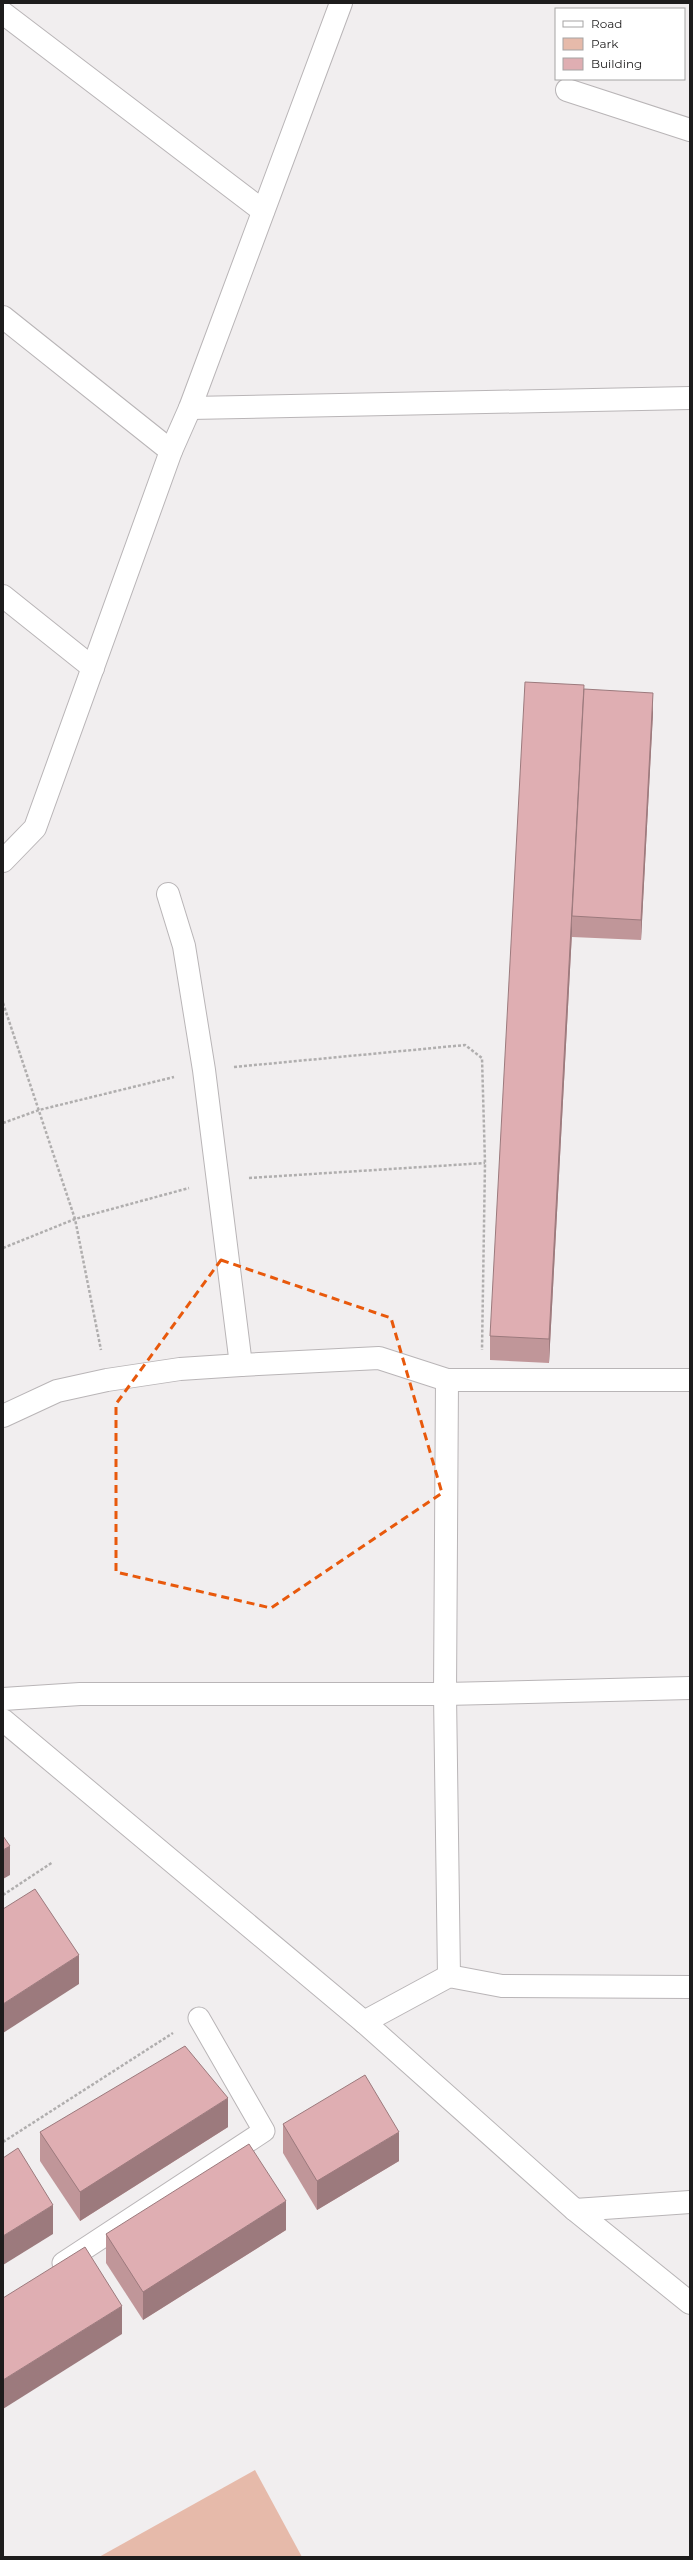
<svg xmlns="http://www.w3.org/2000/svg" width="693" height="2560" font-family="Montserrat,sans-serif">
  <rect width="100%" height="100%" fill="#f1eeef"/>
  <polygon fill="#e6baaa" points="255,2470 302,2557 99,2557"/>
  <g fill="none" stroke-linecap="round" stroke-linejoin="round">
    <g stroke="#b9b5b7" stroke-width="23">
      <polyline id="service" points="63,2263 264,2131 199,2018"/>
    </g>
    <g stroke="#b9b5b7" stroke-width="24">
      <g id="minor">
        <polyline points="3,13 263,211"/>
        <polyline points="567,90 690,130"/>
        <polyline points="3,317 171,451"/>
        <polyline points="190,408 690,398"/>
        <polyline points="3,596 93,668"/>
        <polyline points="3,861 35,828 171,451 190,408 341,3"/>
        <polyline points="168,894 184,946 204,1070 241,1365"/>
        <polyline points="447,1380 445,1694 449,1976"/>
        <polyline points="3,1416 57,1391 107,1380 180,1369 241,1365 379,1358 447,1380 690,1380"/>
        <polyline points="3,1699 80,1694 445,1694 690,1688"/>
        <polyline points="3,1720 364,2022 575,2210 690,2303"/>
        <polyline points="364,2022 449,1976 502,1986 690,1987"/>
        <polyline points="575,2210 690,2202"/>
      </g>
    </g>
    <g stroke="#b0aeae" stroke-width="2.5" stroke-dasharray="3 2" stroke-linecap="butt">
      <polyline points="3,1003 75,1219 101,1350"/>
      <polyline points="234,1067 465,1045 482,1058 485,1163 482,1350"/>
      <polyline points="3,1123 39,1110 174,1077"/>
      <polyline points="249,1178 485,1163"/>
      <polyline points="3,1248 75,1219 189,1188"/>
      <polyline points="3,1895 53,1862"/>
      <polyline points="3,2142 173,2033"/>
    </g>
    <use href="#service" stroke="#fff" stroke-width="21"/>
    <use href="#minor" stroke="#fff" stroke-width="22"/>
  </g>
  <g fill="#c09699">
    <polygon points="584,689 653,713 641,940 572,937 572,932 549,1363 490,1360 490,1336"/>
    <polygon points="283,2124 399,2161 317,2210 283,2153"/>
    <polygon points="228,2127 80,2221 40,2161 40,2132"/>
    <polygon points="286,2230 143,2320 106,2263 106,2234"/>
  </g>
  <g fill="#9c7a7d">
    <polygon points="584,685 572,916 572,932 549,1363 549,1339"/>
    <polygon points="653,693 653,713 641,940 641,920"/>
    <polygon points="10,1846 10,1875 3,1879 3,1850"/>
    <polygon points="79,1955 79,1984 3,2033 3,2004"/>
    <polygon points="228,2098 228,2127 80,2221 80,2192"/>
    <polygon points="399,2132 399,2161 317,2210 317,2181"/>
    <polygon points="286,2201 286,2230 143,2320 143,2292"/>
    <polygon points="53,2205 53,2234 3,2265 3,2236"/>
    <polygon points="122,2306 122,2334 3,2409 3,2380"/>
  </g>
  <g fill="#dfaeb2" stroke="#9c7a7d">
    <polygon points="525,682 584,685 549,1339 490,1336"/>
    <polygon points="584,689 653,693 641,920 572,916"/>
    <polygon points="3,1836 10,1846 3,1850"/>
    <polygon points="35,1889 79,1955 3,2004 3,1909"/>
    <polygon points="185,2046 228,2098 80,2192 40,2132"/>
    <polygon points="365,2075 399,2132 317,2181 283,2124"/>
    <polygon points="249,2144 286,2201 143,2292 106,2234"/>
    <polygon points="18,2148 53,2205 3,2236 3,2158"/>
    <polygon points="85,2247 122,2306 3,2380 3,2298"/>
  </g>
  <path fill="none" stroke="#e8590c" stroke-width="3" stroke-dasharray="8 5" stroke-linejoin="round" d="M221 1260 391 1318 442 1493 271 1608 116 1572V1404Z"/>
  <rect width="693" height="2560" fill="none" stroke="#1d1c1c" stroke-width="8"/>
  <rect x="555" y="8" width="130" height="72" fill="#ffffff" stroke="#a5a4a4"/>
  <rect x="563" y="21" width="20" height="6" fill="#ffffff" stroke="#a5a4a4"/>
  <text x="591" y="28" font-size="12" fill="#1d1c1c">Road</text>
  <rect x="563" y="38" width="20" height="12" fill="#e6baaa" stroke="#a5a4a4"/>
  <text x="591" y="48" font-size="12" fill="#1d1c1c">Park</text>
  <rect x="563" y="58" width="20" height="12" fill="#dfaeb2" stroke="#a5a4a4"/>
  <text x="591" y="68" font-size="12" fill="#1d1c1c">Building</text>
</svg>
